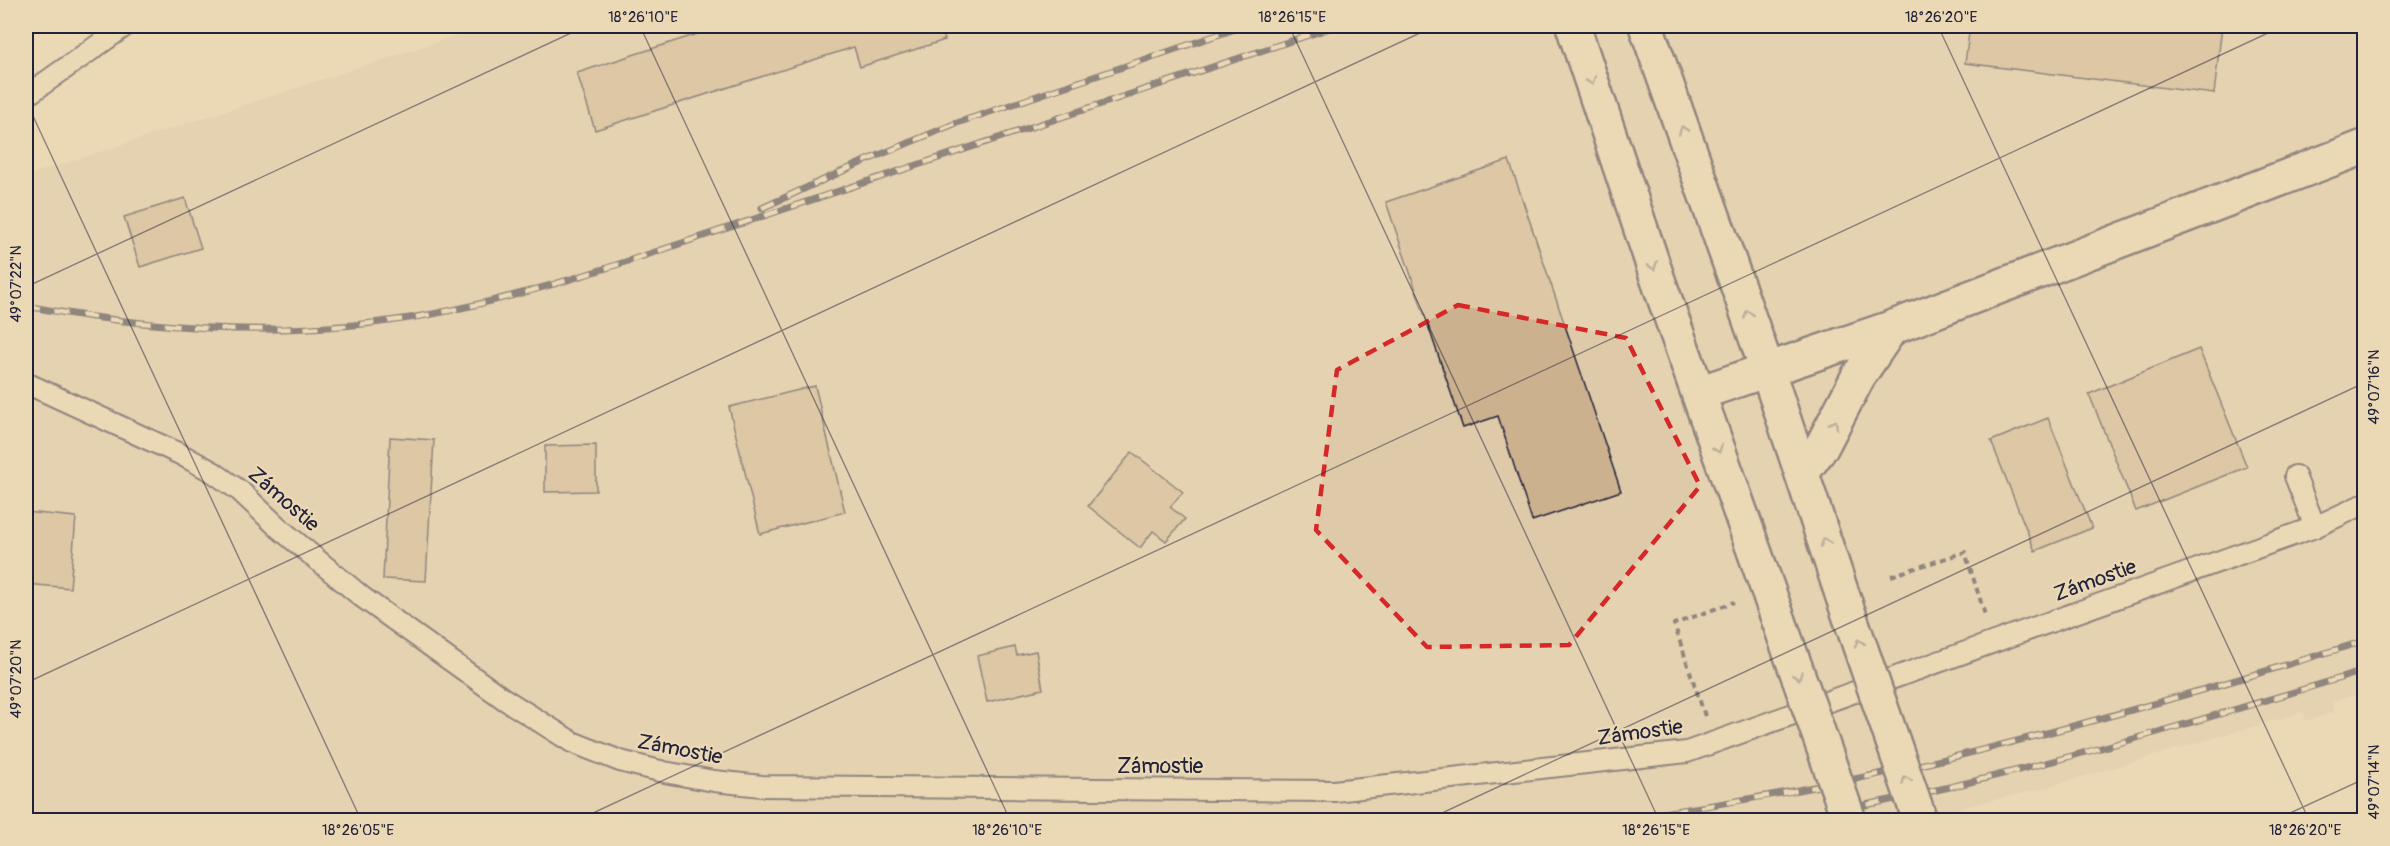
<svg xmlns="http://www.w3.org/2000/svg" width="2390" height="846" font-family="Pangolin,sans-serif">
  <rect width="100%" height="100%" fill="#ebd9b6"/>
  <filter id="ink" filterUnits="userSpaceOnUse"><feTurbulence type="fractalNoise" baseFrequency=".0167" numOctaves="2"/><feDisplacementMap in="SourceGraphic" scale="12" xChannelSelector="R" yChannelSelector="G"/><feConvolveMatrix kernelMatrix="1 2 1 2 8 2 1 2 1" color-interpolation-filters="sRGB"/></filter>
  <g filter="url(#ink)">
    <polygon fill="#decaa8" points="486,26 2364,26 2364,692 2332,702 2334,712 2306,721 2303,712 2052,786 1911,820 26,820 26,176"/>
    <g fill="#ccb18e" stroke="#22223b" stroke-width="1.5">
      <polygon points="722,26 941,26 945,40 860,67 854,47 595,130 577,73"/>
      <polygon points="1970,26 2222,26 2214,94 1965,63"/>
      <polygon points="1509,160 1621,491 1532,521 1498,416 1463,428 1386,202"/>
      <polygon points="185,198 201,248 140,267 124,217"/>
      <polygon points="2199,349 2247,467 2136,511 2089,394"/>
      <polygon points="815,386 845,512 760,534 729,407"/>
      <polygon points="2048,418 2092,528 2035,551 1991,441"/>
      <polygon points="390,437 434,440 426,581 383,579"/>
      <polygon points="596,445 596,491 545,492 545,446"/>
      <polygon points="1132,452 1183,492 1170,507 1185,519 1166,541 1153,531 1140,548 1088,506"/>
      <polygon points="26,512 76,517 70,588 26,584"/>
      <polygon points="1015,647 1017,655 1036,651 1043,689 987,702 977,656"/>
    </g>
    <g fill="none" stroke-linecap="round" stroke-linejoin="round">
      <g stroke="#22223b" stroke-width="24">
        <g id="lane">
          <polyline points="26,96 125,26"/>
          <polyline points="26,383 180,454 213,472 240,491 279,528 362,597 504,699 572,742 620,761 664,772 714,781 762,786 1334,791 1687,752 2315,527 2364,504"/>
          <polyline points="2295,476 2315,527"/>
        </g>
      </g>
      <g stroke="#22223b" stroke-width="38">
        <g id="secondary">
          <polyline points="1573,26 1658,280 1779,621"/>
          <polyline points="1646,26 1767,369 1843,597"/>
        </g>
      </g>
      <g stroke="#22223b" stroke-width="38">
        <g id="highway">
          <polyline points="1699,393 1891,328 2364,147"/>
          <polyline points="1802,473 1822,446 1858,377 1891,328"/>
        </g>
      </g>
      <g stroke="#22223b" stroke-width="4" stroke-dasharray="6 4.5" stroke-linecap="butt">
        <polyline points="1891,576 1965,552 1985,615"/>
        <polyline points="1705,716 1674,624 1734,602"/>
      </g>
      <use href="#lane" stroke="#ebd9b6" stroke-width="20"/>
      <use href="#secondary" stroke="#ebd9b6" stroke-width="33"/>
      <use href="#highway" stroke="#ebd9b6" stroke-width="33"/>
      <g stroke="#22223b" stroke-width="7">
        <g id="rail">
          <polyline points="762,208 865,161 954,124 1244,26"/>
          <path d="M26 306C159 331 298 339 433 314 494 302 554 285 613 266L1336 26"/>
          <path d="M1617 820C1724 804 1832 786 1937 761 2081 726 2223 685 2364 641"/>
          <path d="M1785 820C1842 810 1898 799 1954 786 2092 753 2228 712 2364 671"/>
        </g>
      </g>
      <use href="#rail" stroke="#ebd9b6" stroke-width="4.5" stroke-dasharray="14" stroke-linecap="butt"/>
      <g stroke="#22223b" stroke-width="38" stroke-linecap="butt">
        <g id="secondary-bridge">
          <polyline points="1843,597 1920,820"/>
          <polyline points="1779,621 1849,820"/>
        </g>
      </g>
      <use href="#secondary-bridge" stroke="#ebd9b6" stroke-width="33"/>
    </g>
    <defs><path id="oneway-chevron" d="M-2-3.5L2.5 0L-2 3.5" fill="none" stroke-width="1.6" stroke-linecap="round" stroke-linejoin="round" transform="scale(1.5)"/></defs>
    <g stroke="#867e78">
      <use href="#oneway-chevron" transform="translate(1591 81) rotate(71)"/>
      <use href="#oneway-chevron" transform="translate(1683 130) rotate(-109)"/>
      <use href="#oneway-chevron" transform="translate(1653 266) rotate(71)"/>
      <use href="#oneway-chevron" transform="translate(1748 314) rotate(-109)"/>
      <use href="#oneway-chevron" transform="translate(1834 424) rotate(-60)"/>
      <use href="#oneway-chevron" transform="translate(1718 449) rotate(71)"/>
      <use href="#oneway-chevron" transform="translate(1825 542) rotate(-108)"/>
      <use href="#oneway-chevron" transform="translate(1859 643) rotate(-109)"/>
      <use href="#oneway-chevron" transform="translate(1798 676) rotate(70)"/>
      <use href="#oneway-chevron" transform="translate(1906 780) rotate(-110)"/>
    </g>
  </g>
  <path d="M0 0H2390V846H0ZM1458 305 1626 338 1700 486 1569 645 1427 647 1316 530 1337 370Z" fill="#ebd9b6" fill-opacity=".55" fill-rule="evenodd"/>
  <path fill="none" stroke="#d62828" stroke-width="4.5" stroke-dasharray="12 8" stroke-linejoin="round" d="M1458 305 1626 338 1700 486 1569 645 1427 647 1316 530 1337 370Z"/>
  <path fill="none" stroke="#22223b" stroke-width="1.5" stroke-opacity="0.45" d="M640 26 1010 820M1289 26 1659 820M1938 26 2309 820M26 101 361 820M26 287 586 26M26 683 1435 26M578 820 2283 26M1427 820 2364 383M2275 820 2364 779"/>
  <g text-anchor="middle" stroke-width="4.5" stroke-linejoin="round" paint-order="stroke">
    <g font-size="21" fill="#22223b" stroke="#ebd9b6">
      <text transform="translate(284 499) rotate(41)" y="7">Zámostie</text>
      <text transform="translate(2095 580) rotate(-20)" y="7">Zámostie</text>
      <text transform="translate(1640 732) rotate(-8)" y="7">Zámostie</text>
      <text transform="translate(680 749) rotate(11)" y="7">Zámostie</text>
      <text x="1160" y="773">Zámostie</text>
    </g>
  </g>
  <rect width="2390" height="846" fill="none" stroke="#ebd9b6" stroke-width="66"/>
  <rect x="33" y="33" width="2324" height="780" fill="none" stroke="#22223b" stroke-width="2"/>
  <g font-size="15" text-anchor="middle" fill="#22223b">
    <text x="643" y="22">18°26'10"E</text>
    <text x="1292" y="22">18°26'15"E</text>
    <text x="1941" y="22">18°26'20"E</text>
    <text transform="translate(16 284) rotate(-90)" y="5">49°07'22"N</text>
    <text transform="translate(2374 387) rotate(-90)" y="5">49°07'16"N</text>
    <text transform="translate(16 679) rotate(-90)" y="5">49°07'20"N</text>
    <text transform="translate(2374 782) rotate(-90)" y="5">49°07'14"N</text>
    <text x="358" y="835">18°26'05"E</text>
    <text x="1007" y="835">18°26'10"E</text>
    <text x="1656" y="835">18°26'15"E</text>
    <text x="2305" y="835">18°26'20"E</text>
  </g>
</svg>
